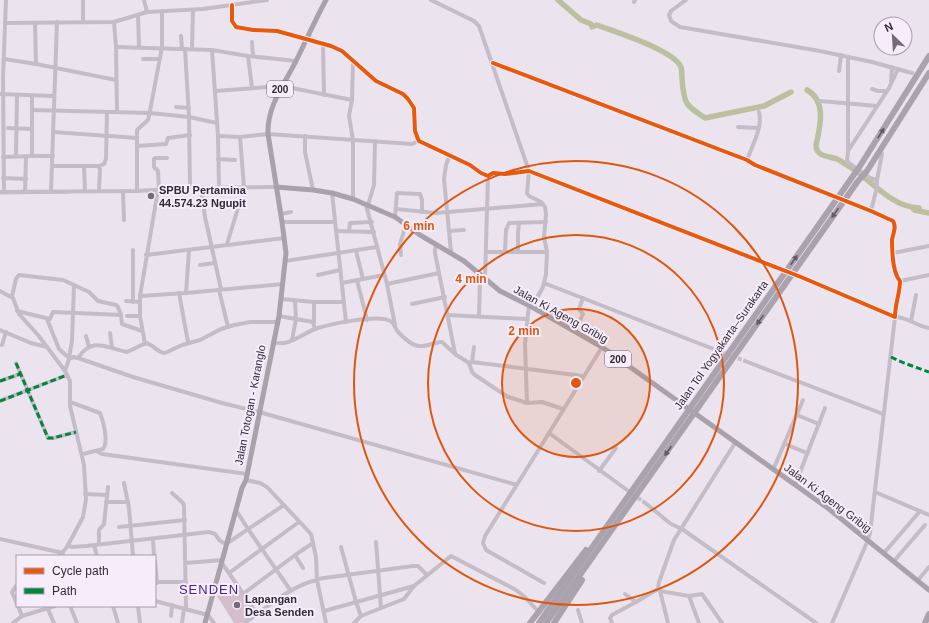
<svg xmlns="http://www.w3.org/2000/svg" width="929" height="623" font-family="Arial,sans-serif">
  <rect width="100%" height="100%" fill="#ebe4ee"/>
  <polygon fill="#d4becc" points="236,583 257,614 243,623 234,623 217,596"/>
  <g fill="none" stroke-linecap="round" stroke-linejoin="round">
    <g stroke="#bbc0a0" stroke-width="1">
      <polyline points="147,192 154,192"/>
      <polyline points="0,194 69,193"/>
    </g>
    <g stroke="#bbc0a0" stroke-width="5.5">
      <path d="M558 0 581 20 591 24 592 27 597 25C615 32 674 50 681 67 682 71 682 76 682 79 684 104 685 105 705 118L764 106 791 92"/>
      <path d="M807 90C827 101 820 127 816 145 816 157 829 156 837 159 843 162 848 166 853 169 874 183 892 207 919 208"/>
      <polyline points="914,210 929,213"/>
    </g>
    <g stroke="#c6bfca" stroke-width="4" stroke-dasharray="4 2" stroke-linecap="butt">
      <polyline points="829,194 852,203"/>
      <polyline points="721,352 745,361"/>
      <polyline points="628,491 644,502"/>
    </g>
    <g stroke="#c4bdc8" stroke-width="4">
      <polyline points="83,0 83,22"/>
      <polyline points="144,0 147,12"/>
      <polyline points="431,0 474,21 479,26 529,171 527,193 529,196 541,202 545,207 546,214 544,237 547,252 546,274 543,287 532,307"/>
      <polyline points="686,0 671,11 669,15 671,21 680,27 820,51 872,62 912,73"/>
      <polyline points="634,2 635,0"/>
      <polyline points="232,5 232,21 236,27 253,30 277,31 331,46 342,51 376,81 403,94 408,99 414,108 415,131 418,139 419,141 470,165 481,173 488,176 493,173 505,174 529,171 781,269"/>
      <polyline points="138,15 139,47"/>
      <polyline points="114,22 116,47 117,112"/>
      <polyline points="5,23 114,22 147,12 203,9 267,0"/>
      <polyline points="35,23 36,64"/>
      <polyline points="181,36 182,49"/>
      <polyline points="252,42 253,56"/>
      <polyline points="323,44 324,95"/>
      <polyline points="116,47 212,50 248,56 296,61"/>
      <polyline points="185,49 189,117 190,188"/>
      <polyline points="192,49 193,10"/>
      <polyline points="212,50 218,136 219,187"/>
      <polyline points="248,56 252,88"/>
      <polyline points="848,57 848,152 847,160 848,162 870,178 877,180 876,191 871,211"/>
      <polyline points="4,59 36,64 116,80"/>
      <polyline points="143,59 159,59"/>
      <polyline points="353,62 352,100 349,116 353,140 353,199"/>
      <polyline points="493,63 747,160 755,165 829,194"/>
      <polyline points="839,71 841,55"/>
      <polyline points="891,81 892,67"/>
      <polyline points="872,89 878,91 887,91"/>
      <polyline points="215,91 282,86 352,100"/>
      <polyline points="0,94 54,96"/>
      <polyline points="820,101 877,106"/>
      <polyline points="176,107 189,108"/>
      <polyline points="32,110 150,113 189,117 217,123"/>
      <polyline points="738,127 758,128"/>
      <polyline points="8,128 32,129"/>
      <polyline points="53,132 137,138"/>
      <polyline points="218,136 240,137 268,134 412,144 419,141"/>
      <polyline points="305,136 305,152 313,190"/>
      <polyline points="240,137 244,187"/>
      <polyline points="137,146 166,144 168,138 190,135"/>
      <polyline points="848,151 889,88 898,69"/>
      <polyline points="450,154 446,165 444,179 451,252"/>
      <polyline points="16,156 17,95"/>
      <polyline points="32,156 53,156"/>
      <polyline points="3,157 32,156 32,96"/>
      <polyline points="218,159 235,160"/>
      <path d="M747 160C752 146 763 127 759 112"/>
      <polyline points="53,166 98,166 100,169 99,191"/>
      <polyline points="84,166 85,191"/>
      <polyline points="99,166 104,164 106,159 107,112"/>
      <polyline points="3,178 26,179"/>
      <polyline points="877,180 882,154"/>
      <polyline points="201,188 205,217 221,289"/>
      <polyline points="159,190 158,171 154,167 154,159 155,158 167,158"/>
      <polyline points="51,191 57,22"/>
      <polyline points="123,191 124,220"/>
      <polyline points="137,191 137,130 148,120 149,116 162,47 162,11"/>
      <polyline points="0,192 137,191 190,188 276,187"/>
      <polyline points="4,192 3,77 6,0"/>
      <polyline points="25,192 26,156"/>
      <polyline points="332,193 346,322"/>
      <polyline points="366,205 387,284 395,325"/>
      <polyline points="368,205 374,185 375,141"/>
      <polyline points="396,209 436,213 543,204"/>
      <polyline points="281,214 291,212"/>
      <polyline points="395,217 397,193 420,194 422,200 422,212"/>
      <polyline points="282,222 335,222"/>
      <polyline points="336,231 374,232"/>
      <polyline points="349,231 350,223 372,222"/>
      <polyline points="449,231 464,230"/>
      <polyline points="227,244 239,205"/>
      <polyline points="436,245 435,249 435,253 455,353"/>
      <polyline points="356,251 363,279"/>
      <polyline points="486,252 547,252"/>
      <polyline points="505,252 506,230 509,223 546,222"/>
      <polyline points="518,252 518,232 519,223"/>
      <polyline points="893,253 929,246"/>
      <polyline points="146,255 284,238"/>
      <polyline points="401,255 400,244 406,225"/>
      <polyline points="285,261 377,247"/>
      <polyline points="200,265 215,263"/>
      <polyline points="318,275 340,270"/>
      <path d="M801 277 895 317C895 304 900 293 900 281 893 273 892 250 892 240 893 234 895 229 895 223L891 220 852 203"/>
      <polyline points="485,279 488,176"/>
      <polyline points="357,280 367,320"/>
      <polyline points="900,281 929,275"/>
      <polyline points="342,283 384,275"/>
      <polyline points="544,283 721,352"/>
      <polyline points="387,284 439,273"/>
      <polyline points="219,290 228,327"/>
      <polyline points="0,291 13,298 19,314 38,335 65,371"/>
      <polyline points="179,293 188,342"/>
      <polyline points="186,293 189,250"/>
      <polyline points="12,296 16,279 19,275 63,280 89,292 98,301 116,305 118,307 121,315 122,324 142,331"/>
      <polyline points="140,296 186,293 283,284"/>
      <polyline points="281,299 314,302 344,302"/>
      <polyline points="126,301 140,302"/>
      <polyline points="133,302 133,250"/>
      <polyline points="314,302 314,322"/>
      <polyline points="412,304 445,297"/>
      <polyline points="17,311 50,319 53,312 121,315"/>
      <polyline points="448,315 527,319"/>
      <polyline points="127,316 140,316"/>
      <polyline points="279,316 313,322 315,329"/>
      <polyline points="479,316 480,280 481,276"/>
      <polyline points="47,319 59,349 69,358"/>
      <polyline points="911,321 916,295"/>
      <polyline points="0,330 31,343 47,347"/>
      <polyline points="575,331 583,314 579,309 583,298"/>
      <polyline points="110,333 112,347"/>
      <polyline points="86,336 89,347"/>
      <polyline points="292,340 296,319 295,301"/>
      <path d="M273 342C289 348 303 332 318 328 334 323 368 317 384 319 396 321 393 327 399 333 403 337 413 346 419 346 425 347 433 343 440 342H442L455 354 469 363 472 372 475 375 508 397 527 403 542 402 563 409"/>
      <polyline points="145,344 140,316 140,296 158,190"/>
      <polyline points="2,345 6,332"/>
      <polyline points="602,347 549,433 627,490"/>
      <polyline points="72,358 69,358 72,341 74,285"/>
      <polyline points="78,358 133,377 222,403 259,412 517,485"/>
      <polyline points="745,361 883,414"/>
      <polyline points="472,362 474,347"/>
      <polyline points="16,363 48,438 53,438 76,432"/>
      <polyline points="469,363 472,362 583,376"/>
      <polyline points="0,381 20,374"/>
      <polyline points="0,401 67,375"/>
      <path d="M70 402 100 413C103 420 109 442 103 449L83 454"/>
      <polyline points="527,403 525,344 529,305"/>
      <polyline points="797,415 819,424"/>
      <polyline points="785,444 807,453"/>
      <polyline points="96,451 102,454 247,474"/>
      <polyline points="773,470 803,400"/>
      <polyline points="599,471 616,448"/>
      <polyline points="246,480 260,483 267,487 311,534 316,557 317,580 326,623"/>
      <polyline points="124,483 129,508 133,556"/>
      <polyline points="795,485 825,408"/>
      <polyline points="875,492 929,515"/>
      <polyline points="172,493 183,503 184,506 186,608"/>
      <polyline points="85,494 107,495"/>
      <polyline points="106,502 128,502"/>
      <polyline points="644,502 671,524 682,529 816,623"/>
      <polyline points="236,510 248,529 291,591"/>
      <polyline points="119,527 185,520"/>
      <polyline points="0,539 63,553"/>
      <polyline points="153,539 154,556"/>
      <polyline points="376,542 381,608"/>
      <polyline points="99,544 99,530 104,524 108,487"/>
      <polyline points="68,545 72,547 86,546 209,532 215,534 220,541 226,544 284,505"/>
      <polyline points="94,545 97,556"/>
      <polyline points="341,547 356,602 361,616"/>
      <polyline points="884,553 920,511"/>
      <polyline points="295,555 303,568"/>
      <path d="M59 556 67 547 83 517 86 499 84 465 70 406V381L65 371 69 359 73 357 78 358C93 336 106 348 127 352L146 343C154 345 158 353 165 353L182 345 200 340 221 329 234 325 250 322H277"/>
      <polyline points="155,561 157,583"/>
      <polyline points="894,561 925,525"/>
      <polyline points="186,563 222,560"/>
      <polyline points="222,563 257,614"/>
      <polyline points="229,573 299,522"/>
      <polyline points="317,579 413,566 418,566 427,575"/>
      <polyline points="918,580 929,567"/>
      <polyline points="155,582 186,582"/>
      <polyline points="544,583 486,550 483,543 485,536 549,433"/>
      <polyline points="17,585 12,592 17,604"/>
      <polyline points="660,591 668,623"/>
      <polyline points="243,594 298,553 313,543"/>
      <polyline points="625,594 636,602 658,589"/>
      <polyline points="689,596 699,623"/>
      <polyline points="155,601 208,615 214,623"/>
      <polyline points="18,606 22,616"/>
      <polyline points="70,606 77,623"/>
      <polyline points="113,606 118,623"/>
      <polyline points="138,606 140,623"/>
      <polyline points="47,607 54,623"/>
      <polyline points="578,610 582,623"/>
      <polyline points="324,611 414,586"/>
      <polyline points="171,616 172,605"/>
      <polyline points="13,623 22,616 55,606"/>
      <polyline points="182,623 184,608"/>
      <path d="M245 623C266 608 292 585 317 580"/>
      <polyline points="354,623 361,616 404,599 414,586 451,556 516,590 525,597 536,609"/>
      <polyline points="612,623 610,618 612,615 636,602"/>
      <polyline points="722,623 702,594 689,596 660,591 658,589 659,582 674,540 735,443"/>
      <path d="M832 623 868 540 870 533 895 317C908 317 916 326 929 328"/>
    </g>
    <g stroke="#a8a2ad" stroke-width="5">
      <polyline points="276,187 313,190 332,193 353,199 395,217 420,235 464,261 500,291 532,307 602,347 829,509 929,590"/>
      <path d="M205 623 242 488 246 480 279 316 286 253 282 222 268 134C267 106 284 85 296 61 306 41 315 20 326 0"/>
    </g>
    <g stroke="#aaa3ad" stroke-width="6">
      <polyline points="530,623 586,550"/>
      <polyline points="539,623 860,166 929,56"/>
      <polyline points="546,623 858,181 867,171 929,73"/>
      <polyline points="554,623 582,580"/>
      <polyline points="925,623 929,614"/>
    </g>
    <g stroke="#00873e" stroke-width="3" stroke-dasharray="6 3" stroke-linecap="butt">
      <polyline points="891,357 904,363 929,372"/>
      <polyline points="16,363 48,438 53,438 76,432"/>
      <polyline points="0,381 20,374"/>
      <polyline points="0,401 67,375"/>
    </g>
    <g stroke="#f6ecfa" stroke-width="6">
      <path id="cycleway" d="M232 5V21L236 27 253 30 277 31 331 46 342 51 376 81 403 94 408 99 414 108 415 131 418 139 419 141 470 165 481 173 488 176 493 173 505 174 529 171 801 277 895 317C895 304 900 293 900 281 893 273 892 250 892 240 893 233 897 227 893 221L871 211 755 165 747 160 493 63"/>
    </g>
    <use href="#cycleway" stroke="#e8590c" stroke-width="4"/>
  </g>
  <defs><path id="oneway-solid" d="M-6-.8H1V-3.2L6.5 0L1 3.2V.8H-6Z"/></defs>
  <g fill="#615a67">
    <use href="#oneway-solid" transform="translate(881 133) rotate(-58)"/>
    <use href="#oneway-solid" transform="translate(835 213) rotate(125)"/>
    <use href="#oneway-solid" transform="translate(794 260) rotate(-55)"/>
    <use href="#oneway-solid" transform="translate(760 320) rotate(125)"/>
    <use href="#oneway-solid" transform="translate(668 451) rotate(125)"/>
  </g>
  <circle cx="576" cy="383" r="74" fill="#df570e" fill-opacity=".12"/>
  <g fill="none" stroke="#df570e" stroke-width="2">
    <circle cx="576" cy="383" r="74"/>
    <circle cx="576" cy="383" r="148"/>
    <circle cx="576" cy="383" r="222"/>
  </g>
  <g fill="#726b78" stroke="#f6ecfa" stroke-width="1.5">
    <circle cx="151" cy="196" r="4"/>
    <circle cx="237" cy="605" r="4"/>
  </g>
  <g text-anchor="middle" stroke-width="4" stroke-linejoin="round" paint-order="stroke">
    <g fill="#f6ecfa" stroke="#6c6473" stroke-width="1">
      <rect x="267" y="81" width="26" height="16" rx="3"/>
      <rect x="605" y="351" width="26" height="16" rx="3"/>
    </g>
    <g font-size="10" font-weight="bold" fill="#312a39">
      <text x="280" y="93">200</text>
      <text x="618" y="363">200</text>
    </g>
    <g font-size="11" font-weight="bold" fill="#312a39" stroke="#f6ecfa" text-anchor="start">
      <text x="159" y="194">SPBU Pertamina<tspan x="159" dy="13">44.574.23 Ngupit</tspan></text>
      <text x="245" y="603">Lapangan<tspan x="245" dy="13">Desa Senden</tspan></text>
    </g>
    <g font-size="11" fill="#312a39" stroke="#f6ecfa">
      <text transform="translate(561 314) rotate(29)" y="4">Jalan Ki Ageng Gribig</text>
      <text transform="translate(721 345) rotate(-55)" y="4">Jalan Tol Yogyakarta–Surakarta</text>
      <text transform="translate(250 405) rotate(-79)" y="4">Jalan Totogan - Karanglo</text>
      <text transform="translate(828 498) rotate(37)" y="4">Jalan Ki Ageng Gribig</text>
    </g>
    <g font-size="13" letter-spacing="1" fill="#4b2388" stroke="#f6ecfa">
      <text x="209" y="594">SENDEN</text>
    </g>
  </g>
  <circle cx="576" cy="383" r="6" fill="#df570e" stroke="#f6ecfa" stroke-width="2"/>
  <g font-size="12" text-anchor="middle" font-weight="bold" fill="#df570e" stroke="#f6ecfa" stroke-width="4" stroke-linejoin="round" paint-order="stroke">
    <text x="419" y="230">6 min</text>
    <text x="471" y="283">4 min</text>
    <text x="524" y="335">2 min</text>
  </g>
  <rect x="16" y="555" width="140" height="52" fill="#f6ecfa" stroke="#a79ead"/>
  <rect x="24" y="568" width="20" height="6" fill="#e8590c" stroke="#a79ead"/>
  <text x="52" y="575" font-size="12" fill="#312a39">Cycle path</text>
  <rect x="24" y="588" width="20" height="6" fill="#00873e" stroke="#a79ead"/>
  <text x="52" y="595" font-size="12" fill="#312a39">Path</text>
  <g transform="translate(893 36) rotate(335)"><circle r="19" fill="#f6ecfa" stroke="#a79ead"/>
  <path d="M0-3L7 15L0 10L-7 15Z" fill="#726b78"/>
  <text y="-6" font-size="11" font-weight="bold" text-anchor="middle" fill="#312a39">N</text>
  </g>
</svg>
